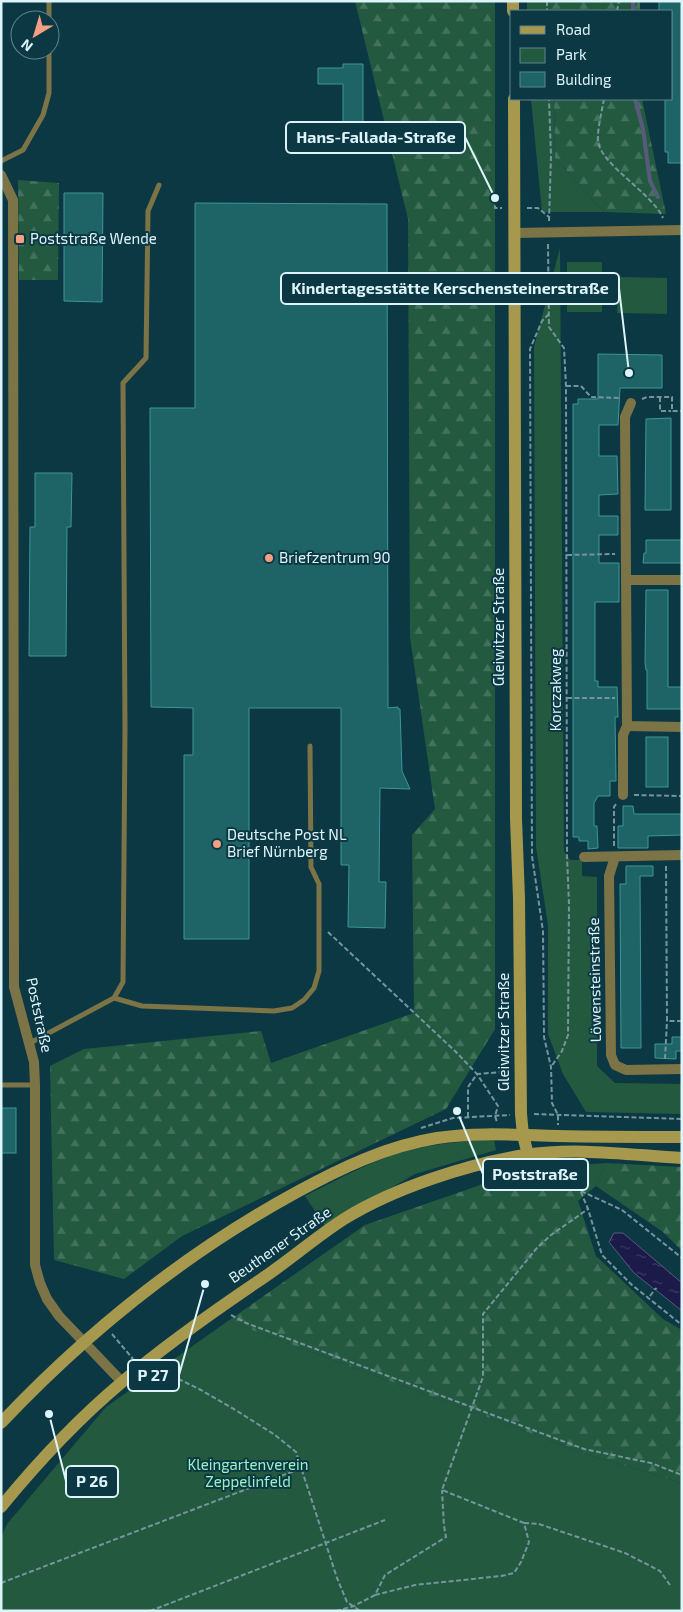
<svg xmlns="http://www.w3.org/2000/svg" width="683" height="1612" font-family="'Exo 2',sans-serif">
  <defs>
    <pattern id="forest-firs" width="22" height="20" patternUnits="userSpaceOnUse" patternTransform="scale(1.25)"><rect width="22" height="20" fill="#235a3f"/><path d="M5 1l3.5 6h-7zM16 11l3.5 6h-7z" fill="#42725c"/></pattern>
    <pattern id="water-ripples" width="26" height="14" patternUnits="userSpaceOnUse" patternTransform="scale(1.25)"><rect width="26" height="14" fill="#1b1a48"/><path d="M2 4q2-2 4 0t4 0M15 11q2-2 4 0t4 0" fill="none" stroke="#3c3c63"/></pattern>
  </defs>
  <rect width="100%" height="100%" fill="#0c3844"/>
  <g fill="#235a3f">
    <rect x="527" y="1" width="25" height="10"/>
    <polygon points="531,99 554,99 555,158 604,212 542,212"/>
    <polygon points="560,248 564,851 570,860 582,860 582,876 597,877 597,1066 615,1083 682,1084 682,1114 586,1112 563,1074 548,1034 548,925 536,847 534,347"/>
    <rect x="567" y="262" width="35" height="50"/>
    <polygon points="618,277 667,278 667,314 617,313"/>
    <path d="M494 1140 496 1150 415 1174 325 1226 305 1196C339 1179 374 1159 410 1150 438 1143 466 1141 494 1140Z"/>
    <polygon points="606,1163 596,1186 578,1201 558,1167"/>
    <polygon points="228,1321 595,1457 664,1477 682,1484 682,1611 1,1611 1,1538 7,1524 106,1407"/>
  </g>
  <g fill="url(#forest-firs)">
    <polygon points="355,1 495,1 495,1029 446,1109 182,1236 124,1279 54,1260 50,1066 84,1049 261,1031 271,1063 414,1013 412,835 435,809 410,637 408,219"/>
    <rect x="552" y="1" width="88" height="10"/>
    <polygon points="554,99 642,99 666,214 604,212 555,158"/>
    <polygon points="18,180 59,183 58,280 19,280"/>
    <polygon points="606,1163 682,1167 682,1251 663,1232 596,1186"/>
    <polygon points="558,1167 578,1201 596,1256 663,1319 682,1330 682,1484 664,1477 595,1457 228,1321 365,1225 486,1183"/>
  </g>
  <polygon fill="url(#water-ripples)" stroke="#565b7e" points="614,1233 623,1233 682,1283 682,1311 656,1290 657,1288 654,1289 634,1273 609,1242"/>
  <g fill="none" stroke-linecap="round" stroke-linejoin="round">
    <g stroke="#565b7e" stroke-width="4">
      <polyline points="633,11 633,1"/>
      <polyline points="635,99 643,129 650,181 658,197"/>
    </g>
  </g>
  <g fill="#1e6366" stroke="#3d969a">
    <polygon points="659,1 682,1 682,163 668,163 668,152 665,152 665,99 672,99 672,11 659,11"/>
    <polygon points="343,64 363,64 363,123 343,122 343,84 318,84 318,68 343,68"/>
    <polygon points="64,193 103,193 102,302 64,301"/>
    <polygon points="195,203 387,204 388,708 398,707 398,709 400,709 402,771 410,789 380,788 379,882 386,882 385,928 348,927 349,865 341,865 341,708 249,708 249,939 184,939 184,755 193,755 193,708 151,707 150,408 195,408"/>
    <polygon points="598,354 662,355 662,388 620,388 618,425 599,425 599,456 617,456 618,494 599,495 599,516 618,516 618,535 599,535 599,563 619,563 619,602 595,602 595,681 598,681 598,687 617,687 618,717 615,717 616,781 610,781 610,796 598,796 594,803 594,826 597,826 598,848 588,849 588,841 579,841 579,837 573,837 573,404 578,404 578,399 598,399"/>
    <polygon points="671,418 671,510 645,510 646,419"/>
    <polygon points="35,473 72,473 71,527 67,527 66,656 29,656 30,527 35,527"/>
    <polygon points="646,540 682,540 682,563 643,563 644,553 646,553"/>
    <polygon points="646,590 668,590 668,687 682,687 682,709 647,709 647,670 646,670 645,663"/>
    <rect x="646" y="737" width="22" height="50"/>
    <polygon points="623,806 633,806 634,814 682,814 682,835 648,836 648,848 618,848 618,826 623,826"/>
    <polygon points="626,866 653,866 653,876 640,876 641,1048 621,1048 620,884 626,884"/>
    <polygon points="672,1037 682,1037 682,1051 676,1051 676,1059 655,1058 655,1044 672,1044"/>
    <rect x="1" y="1108" width="15" height="45"/>
  </g>
  <g fill="none" stroke-linecap="round" stroke-linejoin="round">
    <g stroke="#74959e" stroke-width="2" stroke-dasharray="5 2.5" stroke-linecap="butt">
      <polyline points="547,1 547,11"/>
      <polyline points="617,11 619,1"/>
      <path d="M604 99C602 110 597 131 598 141 600 164 653 194 663 218"/>
      <polyline points="495,198 495,208 502,208"/>
      <polyline points="527,208 538,208 549,217"/>
      <polyline points="549,221 551,156 549,99"/>
      <polyline points="548,244 549,327 564,348 566,386 567,856 569,904 568,1035 562,1051 551,1067"/>
      <polyline points="549,314 542,321 530,349 532,856 543,931 544,1037 551,1067 552,1103 558,1115 558,1125"/>
      <polyline points="566,386 581,386 591,397 621,398"/>
      <polyline points="660,397 660,411 671,411"/>
      <polyline points="642,399 647,397 672,397 672,411 682,411"/>
      <polyline points="567,555 615,554"/>
      <polyline points="567,698 615,698"/>
      <polyline points="634,795 682,796"/>
      <polyline points="614,846 614,807 616,804"/>
      <polyline points="666,866 667,1021 682,1021"/>
      <polyline points="328,932 455,1051 477,1074 498,1106 495,1116 497,1122"/>
      <polyline points="665,1059 667,1021"/>
      <polyline points="534,1114 682,1119"/>
      <polyline points="468,1117 468,1087 477,1074 503,1072"/>
      <polyline points="421,1128 453,1118 510,1115"/>
      <polyline points="572,1163 576,1180 588,1209 602,1255 632,1285 682,1325"/>
      <polyline points="560,1164 576,1180"/>
      <polyline points="515,1170 555,1165"/>
      <polyline points="581,1191 622,1210 682,1258"/>
      <polyline points="650,1296 656,1288"/>
      <polyline points="231,1315 246,1323 584,1449 651,1463 682,1475"/>
      <polyline points="112,1334 133,1359"/>
      <polyline points="158,1369 201,1390 237,1411 275,1435 296,1452 337,1578 347,1602 360,1611"/>
      <polyline points="524,1523 539,1524 625,1553 660,1571 670,1585"/>
      <polyline points="1,1583 302,1468"/>
      <polyline points="375,1595 415,1585 501,1576 514,1573 521,1562 529,1542 524,1523 442,1490 483,1377 483,1314 536,1249 551,1235 588,1209"/>
      <polyline points="150,1611 385,1520"/>
      <polyline points="336,1611 354,1606 375,1595 385,1575 446,1537 444,1526 442,1490"/>
    </g>
    <g stroke="#7c7447" stroke-width="5">
      <polyline points="49,20 49,1"/>
      <polyline points="1,161 23,150 43,115 49,93 49,50"/>
      <polyline points="114,998 142,1006 274,1011 292,1008 304,1000 314,988 319,971 319,884 311,867 310,746"/>
      <polyline points="30,1043 114,998 123,982 125,728 123,383 146,358 148,211 159,185"/>
      <polyline points="1,1085 35,1085"/>
    </g>
    <g stroke="#7c7447" stroke-width="10">
      <polyline points="1,175 13,200 14,987 34,1062 35,1085 35,1265 40,1283 47,1299 59,1316 122,1382"/>
      <polyline points="515,233 682,230"/>
      <polyline points="631,403 625,417 627,726 682,727"/>
      <polyline points="626,580 682,580"/>
      <polyline points="623,795 623,735 627,726"/>
      <polyline points="584,857 682,855"/>
      <polyline points="615,857 609,876 611,1055 615,1065 626,1070 682,1069"/>
    </g>
    <g stroke="#a6984d" stroke-width="12">
      <polyline points="513,1 513,11"/>
      <polyline points="514,99 516,819 519,898 521,1114 523,1135 528,1155"/>
      <path d="M1 1423C87 1332 187 1252 297 1192 341 1168 387 1146 437 1138 477 1132 517 1135 557 1136 599 1137 640 1137 682 1137"/>
      <path d="M1 1507C37 1463 77 1420 121 1383 165 1345 214 1311 263 1278 291 1259 316 1237 344 1219 394 1188 468 1164 525 1155 577 1147 630 1155 682 1158"/>
    </g>
  </g>
  <g fill="#f39f83" stroke="#0c3844" stroke-width="2">
    <rect x="15" y="234" width="10" height="10" rx="2.5"/>
    <circle cx="269" cy="558" r="5"/>
    <circle cx="217" cy="844" r="5"/>
  </g>
  <g text-anchor="middle" stroke-width="4" stroke-linejoin="round" paint-order="stroke">
    <g font-size="15" fill="#def4fb" stroke="#0c3844" text-anchor="start">
      <text x="30" y="244">Poststraße Wende</text>
      <text x="279" y="563">Briefzentrum 90</text>
      <text x="227" y="840">Deutsche Post NL<tspan x="227" dy="17">Brief Nürnberg</tspan></text>
    </g>
    <g font-size="15" fill="#def4fb" stroke="#0c3844">
      <text transform="translate(499 627) rotate(-90)" y="5">Gleiwitzer Straße</text>
      <text transform="translate(556 690) rotate(-90)" y="5">Korczakweg</text>
      <text transform="translate(595 980) rotate(-91)" y="5">Löwensteinstraße</text>
      <text transform="translate(39 1015) rotate(78)" y="5">Poststraße</text>
      <text transform="translate(504 1032) rotate(-90)" y="5">Gleiwitzer Straße</text>
      <text transform="translate(280 1245) rotate(-35)" y="5">Beuthener Straße</text>
    </g>
    <g font-size="15" fill="#98f3c1" stroke="#0c3844">
      <text x="248" y="1470">Kleingartenverein<tspan x="248" dy="17">Zeppelinfeld</tspan></text>
    </g>
  </g>
  <path fill="none" stroke="#def4fb" stroke-width="2" d="M495 198L465 137M629 373L619 288M457 1111L483 1174M205 1284L179 1375M49 1414L66 1481"/>
  <g fill="#def4fb" stroke="#0c3844" stroke-width="2">
    <circle cx="495" cy="198" r="5"/>
    <circle cx="629" cy="373" r="5"/>
    <circle cx="457" cy="1111" r="5"/>
    <circle cx="205" cy="1284" r="5"/>
    <circle cx="49" cy="1414" r="5"/>
  </g>
  <g fill="#0c3844" stroke="#def4fb" stroke-width="2">
    <rect x="286" y="122" width="179" height="31" rx="5"/>
    <rect x="281" y="273" width="338" height="31" rx="5"/>
    <rect x="483" y="1159" width="105" height="31" rx="5"/>
    <rect x="128" y="1360" width="51" height="31" rx="5"/>
    <rect x="66" y="1466" width="52" height="31" rx="5"/>
  </g>
  <g font-size="16" text-anchor="middle" font-weight="bold" fill="#def4fb">
    <text x="376" y="143">Hans-Fallada-Straße</text>
    <text x="450" y="294">Kindertagesstätte Kerschensteinerstraße</text>
    <text x="535" y="1180">Poststraße</text>
    <text x="153" y="1381">P 27</text>
    <text x="92" y="1487">P 26</text>
  </g>
  <rect width="683" height="1612" fill="none" stroke="#def4fb" stroke-width="5"/>
  <rect x="510" y="10" width="162" height="90" fill="#0c3844" stroke="#60838d"/>
  <rect x="520" y="26" width="25" height="8" fill="#a6984d" stroke="#60838d"/>
  <text x="556" y="35" font-size="15" fill="#def4fb">Road</text>
  <rect x="520" y="48" width="25" height="15" fill="#235a3f" stroke="#60838d"/>
  <text x="556" y="60" font-size="15" fill="#def4fb">Park</text>
  <rect x="520" y="72" width="25" height="15" fill="#1e6366" stroke="#60838d"/>
  <text x="556" y="85" font-size="15" fill="#def4fb">Building</text>
  <g transform="translate(35 35) rotate(218)"><circle r="24" fill="#0c3844" stroke="#60838d"/>
  <path d="M0-4L9 19L0 12L-9 19Z" fill="#f39f83"/>
  <text y="-8" font-size="14" font-weight="bold" text-anchor="middle" fill="#def4fb">N</text>
  </g>
</svg>
